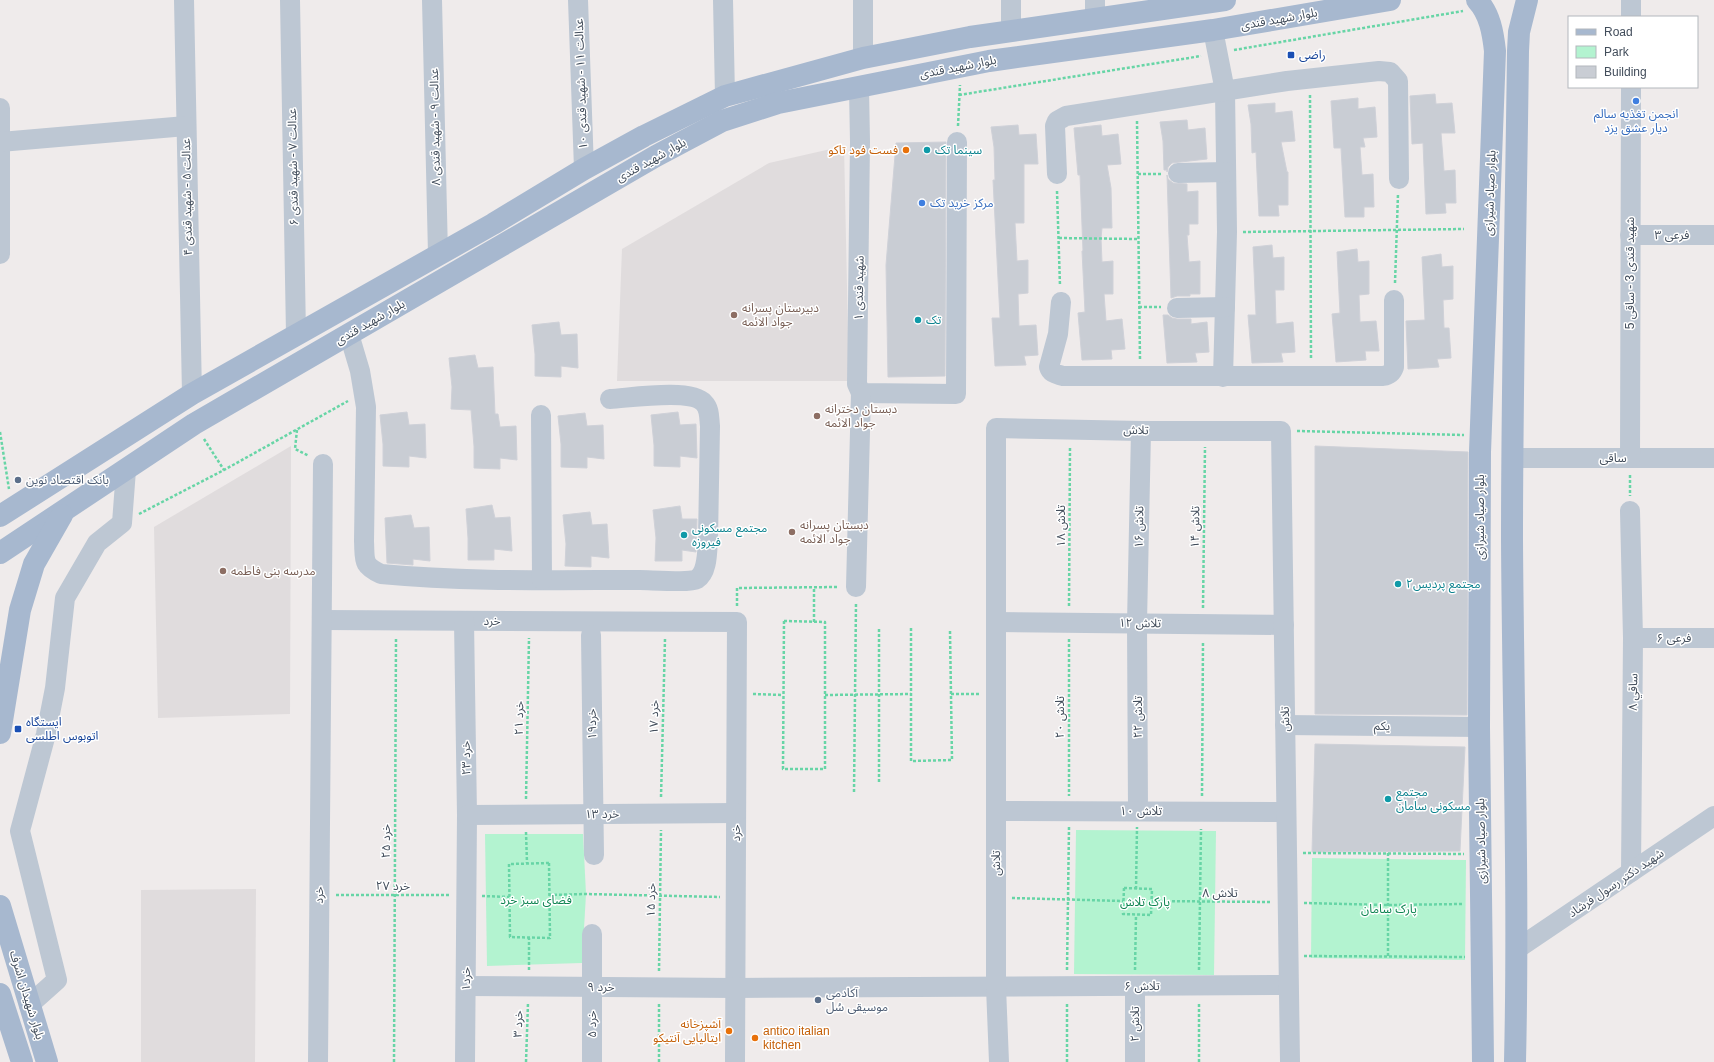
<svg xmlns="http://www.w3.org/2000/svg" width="1714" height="1062" font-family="Arial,'Noto Sans Arabic',sans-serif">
  <rect width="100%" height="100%" fill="#efebeb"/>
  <g fill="#e0dcdd">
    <polygon points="844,146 849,381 617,381 622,249 769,163"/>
    <polygon points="291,446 290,714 158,718 154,527"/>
    <polygon points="256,889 255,1062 141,1062 141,890"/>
  </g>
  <g fill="#b3f3d0">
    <polygon points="1076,830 1216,831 1214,975 1074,974"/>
    <polygon points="485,834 583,834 586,894 582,963 487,966"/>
    <polygon points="1312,858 1466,860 1465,960 1311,958"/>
  </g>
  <g fill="#c9cdd4" stroke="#cfd1d8">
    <polygon points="1435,94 1436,104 1452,103 1455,133 1441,133 1444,171 1455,170 1456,203 1445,203 1446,213 1426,214 1423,143 1412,144 1410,96"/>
    <polygon points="1358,98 1358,109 1375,107 1377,137 1363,138 1365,147 1360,147 1362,175 1373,174 1374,207 1364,207 1364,217 1345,217 1341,148 1334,148 1331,101"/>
    <polygon points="1275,103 1275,113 1292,111 1295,141 1281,142 1287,172 1288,172 1288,205 1278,205 1279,216 1259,216 1256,152 1252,153 1251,124 1248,105"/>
    <polygon points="1187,120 1188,130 1205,128 1207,159 1172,163 1168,167 1167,172 1167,170 1164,170 1163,141 1160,122"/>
    <polygon points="1018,125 1019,135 1036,134 1038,164 1024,164 1024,223 1015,223 1017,261 1028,260 1028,293 1018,294 1019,326 1036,325 1038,355 1024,356 1026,365 995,366 992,318 1000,318 993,180 995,180 994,147 991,127"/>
    <polygon points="1101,125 1102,136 1118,134 1121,164 1107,165 1111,188 1112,228 1102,228 1101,238 1102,262 1113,261 1113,294 1104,294 1106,321 1122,319 1125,349 1111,350 1112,359 1082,360 1078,313 1085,312 1082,251 1083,251 1080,175 1078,175 1074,128"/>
    <polygon points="946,142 945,376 888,377 886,265 896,143"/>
    <polygon points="1167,175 1168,179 1173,183 1187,184 1187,192 1198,191 1198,224 1189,224 1189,235 1187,235 1189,262 1200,261 1200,294 1190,294 1190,296 1177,296 1171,298"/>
    <polygon points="1272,245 1273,258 1284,257 1284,290 1275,290 1276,324 1293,322 1295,352 1281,353 1283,362 1252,363 1248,315 1256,315 1253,247"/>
    <polygon points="1357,249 1358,262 1369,261 1369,294 1359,295 1360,322 1376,321 1379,351 1365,351 1366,360 1336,362 1332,314 1340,313 1337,252"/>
    <polygon points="1441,254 1442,267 1453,266 1453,299 1443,300 1444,328 1449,328 1451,358 1437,359 1439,367 1408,369 1406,321 1425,320 1422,257"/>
    <polygon points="1163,315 1168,315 1172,318 1177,319 1191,319 1191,324 1207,322 1209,352 1195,353 1197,362 1167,363"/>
    <polygon points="559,322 561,335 577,334 578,368 561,366 561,377 535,376 535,354 532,325"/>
    <polygon points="475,355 478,368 493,367 495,414 498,414 500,427 516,426 517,460 500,458 500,469 474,468 474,446 471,410 451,409 452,387 449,358"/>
    <polygon points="407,412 409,425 425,424 426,458 409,456 409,467 383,466 383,444 380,415"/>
    <polygon points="678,412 680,425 696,424 697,458 680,456 680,467 654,466 654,445 651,415"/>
    <polygon points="585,413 587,426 603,425 604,459 587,457 587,468 561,467 561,444 558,416"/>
    <polygon points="1315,446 1468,452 1467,715 1315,714"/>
    <polygon points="492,505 495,518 510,517 512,551 494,549 494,560 468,560 468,538 466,509"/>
    <polygon points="680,506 682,519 697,519 696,552 682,550 682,561 655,561 656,538 653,510"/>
    <polygon points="590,512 592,525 607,524 609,558 591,556 591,567 565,566 566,544 563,515"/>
    <polygon points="411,515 414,528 429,527 430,561 413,559 413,565 387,563 385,518"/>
    <polygon points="1315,744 1465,747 1460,851 1312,852"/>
  </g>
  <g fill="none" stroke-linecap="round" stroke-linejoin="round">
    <g stroke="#67d5a6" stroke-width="2.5" stroke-dasharray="3 2" stroke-linecap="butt">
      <polyline points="1234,50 1463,11"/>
      <polyline points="959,95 1201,56"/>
      <polyline points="1310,95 1311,360"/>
      <polyline points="1137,121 1140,360"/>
      <polyline points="958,126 960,85"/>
      <polyline points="1138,174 1162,174"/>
      <polyline points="1057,191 1060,286"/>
      <polyline points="1243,232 1464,229"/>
      <polyline points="1059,238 1138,239"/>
      <polyline points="1395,283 1398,194"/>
      <polyline points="1139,307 1161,307"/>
      <polyline points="297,430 295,449 309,456"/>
      <polyline points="1297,431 1464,435"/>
      <polyline points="0,432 9,489"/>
      <polyline points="204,439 224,470"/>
      <polyline points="1630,475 1630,496"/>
      <polyline points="139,514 224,470 348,401"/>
      <polyline points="737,606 737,588 839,587"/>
      <polyline points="1069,606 1070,447"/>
      <polyline points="1203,608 1205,447"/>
      <polygon points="784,621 825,622 825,769 783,769"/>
      <polyline points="814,622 814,587"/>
      <polyline points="911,628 911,761 952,760 950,631"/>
      <polyline points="1069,639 1069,796"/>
      <polyline points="753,694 782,695"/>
      <polyline points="951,694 980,694"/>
      <polyline points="825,695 911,694"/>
      <polyline points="879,782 879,629"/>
      <polyline points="854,792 856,602"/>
      <polyline points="1202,796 1203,641"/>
      <polyline points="661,797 665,639"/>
      <polyline points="526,799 529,638"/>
      <polyline points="526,832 527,863"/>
      <polyline points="1303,853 1464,854"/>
      <polyline points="1388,853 1388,956"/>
      <polygon points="549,863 550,938 510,937 509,864"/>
      <polygon points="1124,888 1152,889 1151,915 1123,914"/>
      <polyline points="1136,889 1137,827"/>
      <polyline points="336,895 451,895"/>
      <polyline points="549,895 586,894 720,897"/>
      <polyline points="482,896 509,897"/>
      <polyline points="1012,898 1123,901"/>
      <polyline points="1152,901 1271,902"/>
      <polyline points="1304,903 1388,905 1463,904"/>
      <polyline points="1304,956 1465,957"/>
      <polyline points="529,970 529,938"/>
      <polyline points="1067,970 1069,827"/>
      <polyline points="1135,970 1136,915"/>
      <polyline points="1199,970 1201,829"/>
      <polyline points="659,971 661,830"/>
      <polyline points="394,1062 396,637"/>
      <polyline points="526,1062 528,1003"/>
      <polyline points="659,1062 659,1004"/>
      <polyline points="1067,1062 1067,1003"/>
      <polyline points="1199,1062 1199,1003"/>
    </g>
    <g stroke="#bdc7d3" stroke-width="20">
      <polyline points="184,0 192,394"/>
      <polyline points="290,0 296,334"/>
      <polyline points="432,0 438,254"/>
      <polyline points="578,0 584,169"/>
      <polyline points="723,0 725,96"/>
      <polyline points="863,0 863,58"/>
      <polyline points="1011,0 1011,31"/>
      <polyline points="1095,0 1095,19"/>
      <polyline points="1631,17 1631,0"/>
      <polyline points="1213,30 1225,91 1227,232 1223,377"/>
      <polyline points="859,87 860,142 857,384 861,393 956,394 957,142"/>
      <polyline points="0,108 0,254"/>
      <polyline points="0,142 186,126"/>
      <polyline points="1178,173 1226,172"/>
      <polyline points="1057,174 1055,126 1057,121 1066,116 1287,81 1379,71 1390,72 1398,81 1399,179"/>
      <polyline points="1630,235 1714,235"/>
      <path d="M1061 302 1058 334 1049 367C1051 374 1057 374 1063 376H1383C1389 375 1392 373 1394 367V300"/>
      <polyline points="1177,308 1225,307"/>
      <path d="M349 334 360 371 366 407 364 541C365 561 362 565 381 574 467 582 554 580 640 580 651 580 690 583 697 579 708 572 707 551 708 539L710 426C709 418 710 409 704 403 691 388 630 398 610 399"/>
      <polyline points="541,415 542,580"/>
      <polyline points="1512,458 1714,458"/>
      <polyline points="1630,458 1631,87"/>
      <polyline points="1630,511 1633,638 1631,872"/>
      <polyline points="856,587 861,393"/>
      <polyline points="322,620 737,622 735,1062"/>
      <polyline points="464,621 467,815 465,1062"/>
      <polyline points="996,622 1284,625"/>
      <polyline points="591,635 594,855"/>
      <polyline points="1633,638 1714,638"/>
      <polyline points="1285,725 1479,727"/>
      <polyline points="1138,810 1137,623 1141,431"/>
      <polyline points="996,811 1286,812"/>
      <polyline points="467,815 736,813"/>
      <polyline points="1517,949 1714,816"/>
      <polyline points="466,986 736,988 1288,985"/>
      <polyline points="29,1005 57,980 20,831 46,734 55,688 65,598 97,543 122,523 126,470"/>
      <polyline points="318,1062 323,464"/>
      <polyline points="592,1062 592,934"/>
      <polyline points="999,1062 996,987 996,428 1141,431 1281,431 1290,1062"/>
      <polyline points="1135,1062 1135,986"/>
    </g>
    <g stroke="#a7b8cf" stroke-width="22">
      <path d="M1477 0C1490 14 1493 33 1495 51L1480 452 1479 727 1483 1062"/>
      <polyline points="0,516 192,394 493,224 584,169 644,136 725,96 863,58 970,37 1225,0"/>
      <polyline points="0,553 194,424 656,156 722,121 778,103 989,61 1213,30 1390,0"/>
      <polyline points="0,733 20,610 34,564 62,515"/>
      <polyline points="0,906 47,1062"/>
      <polyline points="0,994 22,1062"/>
      <path d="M1515 1062C1519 888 1513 713 1512 539 1512 376 1516 214 1518 51L1519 32 1527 0"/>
    </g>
  </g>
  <g fill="#1a4fb4" stroke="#fff" stroke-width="1.5">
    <rect x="1287" y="51" width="8" height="8" rx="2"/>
    <rect x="14" y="725" width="8" height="8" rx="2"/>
  </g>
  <g fill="#3f7fe0" stroke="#fff" stroke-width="1.5">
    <circle cx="1636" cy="101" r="4"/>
    <circle cx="922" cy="203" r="4"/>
  </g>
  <g fill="#e8710a" stroke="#fff" stroke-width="1.5">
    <circle cx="906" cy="150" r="4"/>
    <circle cx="729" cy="1031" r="4"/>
    <circle cx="755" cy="1038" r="4"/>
  </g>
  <g fill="#0f9aa8" stroke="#fff" stroke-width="1.5">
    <circle cx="927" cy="150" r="4"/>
    <circle cx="918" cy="320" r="4"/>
    <circle cx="684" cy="535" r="4"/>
    <circle cx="1398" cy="584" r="4"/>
    <circle cx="1388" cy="799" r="4"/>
  </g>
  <g fill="#8d6e63" stroke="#fff" stroke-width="1.5">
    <circle cx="734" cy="315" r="4"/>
    <circle cx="817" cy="416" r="4"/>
    <circle cx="792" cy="532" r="4"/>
    <circle cx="223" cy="571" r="4"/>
  </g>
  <g fill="#5c6f8a" stroke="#fff" stroke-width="1.5">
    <circle cx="18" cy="480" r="4"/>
    <circle cx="818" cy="1000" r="4"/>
  </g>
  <g text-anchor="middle" stroke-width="3" stroke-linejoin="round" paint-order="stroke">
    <g font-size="12" fill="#424d5b" stroke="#fff">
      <text transform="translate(1279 19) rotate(-10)" y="4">بلوار شهید قندی</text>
      <text transform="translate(958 67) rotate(-11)" y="4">بلوار شهید قندی</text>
      <text transform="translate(581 84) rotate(-92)" y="4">عدالت ۱۱ - شهید قندی ۱۰</text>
      <text transform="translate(435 127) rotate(-91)" y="4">عدالت ۹ - شهید قندی ۸</text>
      <text transform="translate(651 160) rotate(-29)" y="4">بلوار شهید قندی</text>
      <text transform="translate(293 167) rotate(-91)" y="4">عدالت ۷ - شهید قندی ۶</text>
      <text transform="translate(1490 193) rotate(-88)" y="4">بلوار صیاد شیرازی</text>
      <text transform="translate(187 197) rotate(-91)" y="4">عدالت ۵ - شهید قندی ۴</text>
      <text x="1672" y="239">فرعی ۳</text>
      <text transform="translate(1630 273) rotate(-90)" y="4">شهید قندی 3 - ساقی 5</text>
      <text transform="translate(859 288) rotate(-89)" y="4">شهيد قندی ۱</text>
      <text transform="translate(370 322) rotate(-30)" y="4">بلوار شهید قندی</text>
      <text transform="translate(1136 430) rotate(1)" y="4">تلاش</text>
      <text x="1613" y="462">ساقی</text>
      <text transform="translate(1480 517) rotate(-90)" y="4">بلوار صیاد شیرازی</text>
      <text transform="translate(1061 526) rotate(-90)" y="4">تلاش ۱۸</text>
      <text transform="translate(1139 527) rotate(-89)" y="4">تلاش ۱۶</text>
      <text transform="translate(1195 527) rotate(-89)" y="4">تلاش ۱۴</text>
      <text x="492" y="625">خرد</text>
      <text transform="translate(1140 623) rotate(1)" y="4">تلاش ۱۲</text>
      <text x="1674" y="642">فرعی ۶</text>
      <text transform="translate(1633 692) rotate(-89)" y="4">ساقي ۸</text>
      <text transform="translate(654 717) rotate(-89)" y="4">خرد ۱۷</text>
      <text transform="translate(1060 717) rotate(-90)" y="4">تلاش ۲۰</text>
      <text transform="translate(1138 717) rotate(-90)" y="4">تلاش ۲۲</text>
      <text transform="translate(519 718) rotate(-89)" y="4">خرد ۲۱</text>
      <text transform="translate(1285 719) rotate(-91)" y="4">تلاش</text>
      <text transform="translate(592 724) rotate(-91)" y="4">خرد۱۹</text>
      <text transform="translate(1382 726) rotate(1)" y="4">یکم</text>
      <text transform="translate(466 758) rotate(-91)" y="4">خرد ۲۳</text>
      <text x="1141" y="815">تلاش ۱۰</text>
      <text transform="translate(602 814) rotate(-1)" y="4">خرد ۱۳</text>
      <text transform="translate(736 833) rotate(-90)" y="4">خرد</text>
      <text transform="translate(386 841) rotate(-90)" y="4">خرد ۲۵</text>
      <text transform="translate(1481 841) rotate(-91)" y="4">بلوار صیاد شیرازی</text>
      <text transform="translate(996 863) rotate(-90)" y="4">تلاش</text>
      <text transform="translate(1616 883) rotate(-34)" y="4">شهید دکتر رسول فرشاد</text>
      <text x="393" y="890">خرد ۲۷</text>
      <text x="1220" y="897">تلاش ۸</text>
      <text transform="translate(319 895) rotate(-89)" y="4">خرد</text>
      <text transform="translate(651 900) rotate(-89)" y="4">خرد ۱۵</text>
      <text transform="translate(466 979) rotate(-90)" y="4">خرد۱</text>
      <text x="1142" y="990">تلاش ۶</text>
      <text x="601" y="991">خرد ۹</text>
      <text transform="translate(27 995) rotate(73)" y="4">بلوار شهیدان اشرف</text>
      <text transform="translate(518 1024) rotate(-88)" y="4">خرد ۳</text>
      <text transform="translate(592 1024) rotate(-90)" y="4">خرد ۵</text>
      <text transform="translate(1135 1024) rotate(-90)" y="4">تلاش ۲</text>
    </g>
    <g font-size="12" fill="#164399" stroke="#fff" text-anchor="start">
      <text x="1299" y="59">راضی</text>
      <text x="26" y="726">ایستگاه<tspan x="26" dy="14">اتوبوس اطلسی</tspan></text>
    </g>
    <g font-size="12" fill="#366cbe" stroke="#fff">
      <text x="1636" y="118">انجمن تغذیه سالم<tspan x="1636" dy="14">دیار عشق یزد</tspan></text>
      <text x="930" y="207" text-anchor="start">مرکز خرید تک</text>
    </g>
    <g font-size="12" fill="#c56008" stroke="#fff" text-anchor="end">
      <text x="898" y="154">فست فود تاکو</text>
      <text x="721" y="1028">آشپزخانه<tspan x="721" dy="14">ایتالیایی آنتیکو</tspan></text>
      <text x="763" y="1035" text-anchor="start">antico italian<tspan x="763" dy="14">kitchen</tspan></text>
    </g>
    <g font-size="12" fill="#0d838f" stroke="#fff" text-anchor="start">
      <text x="935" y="154">سینما تک</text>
      <text x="926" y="324">تک</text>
      <text x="692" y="532">مجتمع مسکونی<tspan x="692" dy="14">فیروزه</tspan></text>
      <text x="1406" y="588">مجتمع پردیس۲</text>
      <text x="1396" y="796">مجتمع<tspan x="1396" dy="14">مسکونی سامان</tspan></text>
    </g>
    <g font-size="12" fill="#785e54" stroke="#fff" text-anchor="start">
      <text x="742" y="312">دبیرستان پسرانه<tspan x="742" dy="14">جواد الائمه</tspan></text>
      <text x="825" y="413">دبستان دخترانه<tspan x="825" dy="14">جواد الائمه</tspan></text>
      <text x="800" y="529">دبستان پسرانه<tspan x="800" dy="14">جواد الائمه</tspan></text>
      <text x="231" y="575">مدرسه بنی فاطمه</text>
    </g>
    <g font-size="12" fill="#4e5e75" stroke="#fff" text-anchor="start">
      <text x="26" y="484">بانک اقتصاد نوین</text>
      <text x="826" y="997">آکادمی<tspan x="826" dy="14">موسیقی سُل</tspan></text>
    </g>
    <g font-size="12" fill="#0c8350" stroke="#fff">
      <text x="536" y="904">فضای سبز خرد</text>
      <text x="1145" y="906">پارک تلاش</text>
      <text x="1389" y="913">پارک سامان</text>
    </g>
  </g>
  <rect x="1568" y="16" width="130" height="72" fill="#ffffff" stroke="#b3b8bd"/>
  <rect x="1576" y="29" width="20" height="6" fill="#a7b8cf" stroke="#b3b8bd"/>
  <text x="1604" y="36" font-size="12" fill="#424d5b">Road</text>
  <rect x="1576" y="46" width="20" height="12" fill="#b3f3d0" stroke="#b3b8bd"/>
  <text x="1604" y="56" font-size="12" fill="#424d5b">Park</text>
  <rect x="1576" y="66" width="20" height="12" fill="#c9cdd4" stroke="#b3b8bd"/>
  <text x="1604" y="76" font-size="12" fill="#424d5b">Building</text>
</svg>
